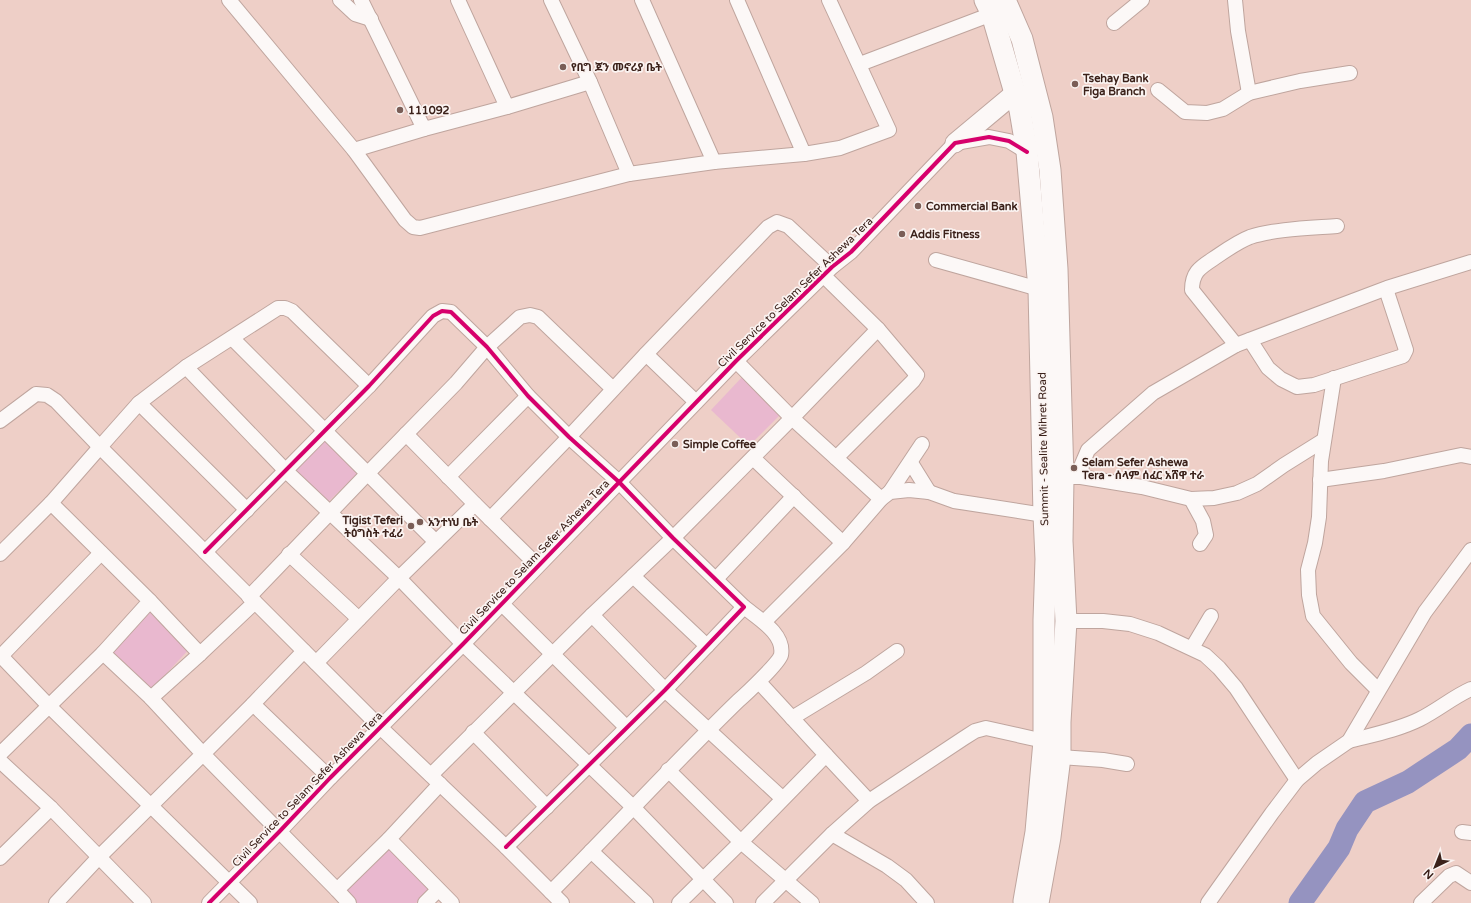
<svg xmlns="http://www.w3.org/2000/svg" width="1471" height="903" font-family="'Varela Round','Noto Sans Ethiopic',sans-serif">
  <rect width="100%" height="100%" fill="#eecfc7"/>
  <g fill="#e9b8cf">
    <polygon points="744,375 782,413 749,446 711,410"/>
    <polygon points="323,435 360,471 326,504 290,471"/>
    <polygon points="151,609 193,645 151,690 110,651"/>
    <polygon points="383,839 430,888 416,903 353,903 337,886"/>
  </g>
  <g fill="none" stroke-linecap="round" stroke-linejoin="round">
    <polyline stroke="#9593c0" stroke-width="23" points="1300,903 1339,848 1347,829 1365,802 1408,782 1458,749 1471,735"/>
    <g stroke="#bfa59e" stroke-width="16">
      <g id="street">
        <polyline points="229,0 354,150 405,220 413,227 420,228 629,174 714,162 804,154"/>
        <polyline points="340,0 355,14 371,19"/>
        <polyline points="361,0 424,129 507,107 590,82"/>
        <polyline points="458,0 507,107"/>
        <polyline points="551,0 590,82 629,174"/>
        <polyline points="642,0 714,162"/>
        <polyline points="737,0 804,154 840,148 889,130 829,0"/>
        <polyline points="1235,0 1238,31 1249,93"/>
        <polyline points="1114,23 1142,0"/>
        <polyline points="860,64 992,14"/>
        <polyline points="1158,90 1185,112 1207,113 1223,109 1249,93 1300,81 1350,73"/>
        <polyline points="354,150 424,129"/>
        <polyline points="936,260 1039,289"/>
        <polyline points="824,276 878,329"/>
        <polyline points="232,338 436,542"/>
        <polyline points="1250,340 1268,368 1281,379 1297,387 1314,385 1403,356 1406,350 1386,289"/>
        <path d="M1236 345 1192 290C1192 273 1199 268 1213 259 1225 251 1237 242 1250 237 1274 229 1311 228 1337 226"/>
        <polyline points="646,354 696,402"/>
        <polyline points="736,361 792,418 881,499 843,543 764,622"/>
        <polyline points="186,367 286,471 399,578 463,644 633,807 726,903"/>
        <polyline points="1334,378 1321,461 1319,517 1315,543 1308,570 1309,595 1313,616 1351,663 1378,690"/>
        <polyline points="139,403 186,367 278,308 285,308 292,311 369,386"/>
        <polyline points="0,421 36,394 47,395 56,401 100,447 139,403 247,510"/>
        <polyline points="406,434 475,504 537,565"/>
        <polyline points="753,458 843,543"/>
        <polyline points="911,463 929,492"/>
        <polyline points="448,477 528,396"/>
        <polyline points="1073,477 1081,477 1142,487 1191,499 1214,498 1237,493 1257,484 1284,465 1324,440"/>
        <polyline points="1081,477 1082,464 1088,450 1153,393 1236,345 1387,288 1471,262"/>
        <polyline points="1320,480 1384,471 1461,455 1471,457"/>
        <polyline points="890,492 922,444"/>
        <polyline points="881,499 890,492 909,490 929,492 954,501 1044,515"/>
        <polyline points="1191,499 1203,521 1206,535 1200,544"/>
        <polyline points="51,503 150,601 103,653"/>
        <polyline points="490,519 569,437 646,354 768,227 777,222 788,226 832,267"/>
        <polyline points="205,552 369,386 433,316 442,311 451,312 487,347 528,396 569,437 619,482 673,538 744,607 665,690 506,847"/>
        <polyline points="0,554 51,503 100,447 380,727 506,847 562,903"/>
        <polyline points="289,554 359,619"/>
        <polyline points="633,576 707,646"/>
        <polyline points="716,579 794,496"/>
        <polyline points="249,597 368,473 456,383 487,347 520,317 530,315 538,317 613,389"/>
        <polyline points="150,601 200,654 255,602"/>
        <polyline points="501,603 626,727"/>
        <polyline points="592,615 665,690 782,798"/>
        <polyline points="1066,621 1103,621 1130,624 1158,633 1205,655 1219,668 1236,688 1297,780"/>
        <polyline points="1192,648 1211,616"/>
        <polyline points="304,651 253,704 203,754 337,890 389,839"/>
        <polyline points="0,655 49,706 250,903"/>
        <polyline points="0,657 101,553"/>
        <polyline points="316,663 399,578 475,504"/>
        <polyline points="151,698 200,654"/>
        <polyline points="253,704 330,778"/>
        <polyline points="792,718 866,673 897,651"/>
        <polyline points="473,732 547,807"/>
        <path d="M1349 741C1372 735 1398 730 1420 719 1438 710 1453 697 1471 689"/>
        <polyline points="0,754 103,653 151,698 203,754 99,857 56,903"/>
        <polyline points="826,755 869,801"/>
        <polyline points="1060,757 1103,760 1127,764"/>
        <polyline points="0,761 51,808 144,903"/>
        <polyline points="668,770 741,842 812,903"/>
        <polyline points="431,775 592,615 673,538 792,418 878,329 917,375 913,381 836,458"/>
        <polyline points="440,784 389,839 452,903"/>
        <polyline points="1462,832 1471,833"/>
        <polyline points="832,834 887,866 906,880 927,903"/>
        <polyline points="591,851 646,903"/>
        <polyline points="0,858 51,808"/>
        <polyline points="337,890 349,903"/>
        <path d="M551 892C614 829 674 763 738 701 746 694 779 663 781 655 785 634 759 619 744 607"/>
        <polyline points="209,903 279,832 330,778 463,644 736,361 832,267 851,252 955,143 989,137 1009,141 1027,152"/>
        <polyline points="425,903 438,890"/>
        <polyline points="679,903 741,842 826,755 759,682"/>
        <polyline points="763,903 832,834 869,801 964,738 975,731 986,728 1044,741"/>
        <polyline points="1208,903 1272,813 1297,780 1317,763 1349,741 1425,612 1471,550"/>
        <polyline points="1421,903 1449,876 1456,873 1471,883"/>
      </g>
    </g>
    <g stroke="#bfa59e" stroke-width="21">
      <polyline id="secondary" points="955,143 1015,93"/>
    </g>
    <g stroke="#bfa59e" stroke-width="23">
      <g id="primary">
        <polyline points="985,0 992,14 1020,110 1027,152 1039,289 1044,515 1046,559 1044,620 1044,741 1036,832 1024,901"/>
        <polyline points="1005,0 1022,39 1042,117 1050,170 1057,269 1063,478 1062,541 1066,621 1060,722 1060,757 1050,837 1038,903"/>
      </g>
    </g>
    <use href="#street" stroke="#fcf8f7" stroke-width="14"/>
    <use href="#secondary" stroke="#fcf8f7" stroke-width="19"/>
    <use href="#primary" stroke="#fcf8f7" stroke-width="21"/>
    <g stroke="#fbf4f2" stroke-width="6">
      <g id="cycleway">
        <polyline points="205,552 369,386 433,316 442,311 451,312 487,347 528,396 569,437 619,482 673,538 744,607 665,690 506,847"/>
        <polyline points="209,903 279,832 330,778 463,644 736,361 832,267 851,252 955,143 989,137 1009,141 1027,152"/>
      </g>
    </g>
    <use href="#cycleway" stroke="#d6006c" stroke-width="4"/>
  </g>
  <g fill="#7a5e57" stroke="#fbf4f2" stroke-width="1.5">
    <circle cx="563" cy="67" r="4"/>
    <circle cx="1075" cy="84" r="4"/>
    <circle cx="400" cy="110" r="4"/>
    <circle cx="918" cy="206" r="4"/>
    <circle cx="902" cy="234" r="4"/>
    <circle cx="675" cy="444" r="4"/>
    <circle cx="1074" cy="468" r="4"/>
    <circle cx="420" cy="522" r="4"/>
    <circle cx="411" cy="526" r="4"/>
  </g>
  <g text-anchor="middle" stroke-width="3.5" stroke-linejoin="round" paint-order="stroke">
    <g font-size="11" font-weight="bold" fill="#3b211a" stroke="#fbf4f2" text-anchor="start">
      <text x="571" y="71">የቢግ ጆን መኖሪያ ቤት</text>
      <text x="1083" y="82">Tsehay Bank<tspan x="1083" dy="13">Figa Branch</tspan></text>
      <text x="408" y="114">111092</text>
      <text x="926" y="210">Commercial Bank</text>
      <text x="910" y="238">Addis Fitness</text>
      <text x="683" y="448">Simple Coffee</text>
      <text x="1082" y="466">Selam Sefer Ashewa<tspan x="1082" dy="13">Tera - ሰላም ሰፈር አሸዋ ተራ</tspan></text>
      <text x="403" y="524" text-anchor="end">Tigist Teferi<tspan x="403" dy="13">ትዕግስት ተፈሪ</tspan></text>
      <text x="428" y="526">አንተነህ ቤት</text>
    </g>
    <g font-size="11" fill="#3b211a" stroke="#fbf4f2">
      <text transform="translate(795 292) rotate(-44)" y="4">Civil Service to Selam Sefer Ashewa Tera</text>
      <text transform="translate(1043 449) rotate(-91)" y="4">Summit - Sealite Mihret Road</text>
      <text transform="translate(534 557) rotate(-46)" y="4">Civil Service to Selam Sefer Ashewa Tera</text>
      <text transform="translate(307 789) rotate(-46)" y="4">Civil Service to Selam Sefer Ashewa Tera</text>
    </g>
  </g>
  <g transform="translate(1435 867) rotate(223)" stroke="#fbf4f2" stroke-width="3" paint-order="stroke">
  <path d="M0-3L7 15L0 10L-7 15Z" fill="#3b211a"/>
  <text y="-6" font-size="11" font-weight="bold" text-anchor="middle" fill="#3b211a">N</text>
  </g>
</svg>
